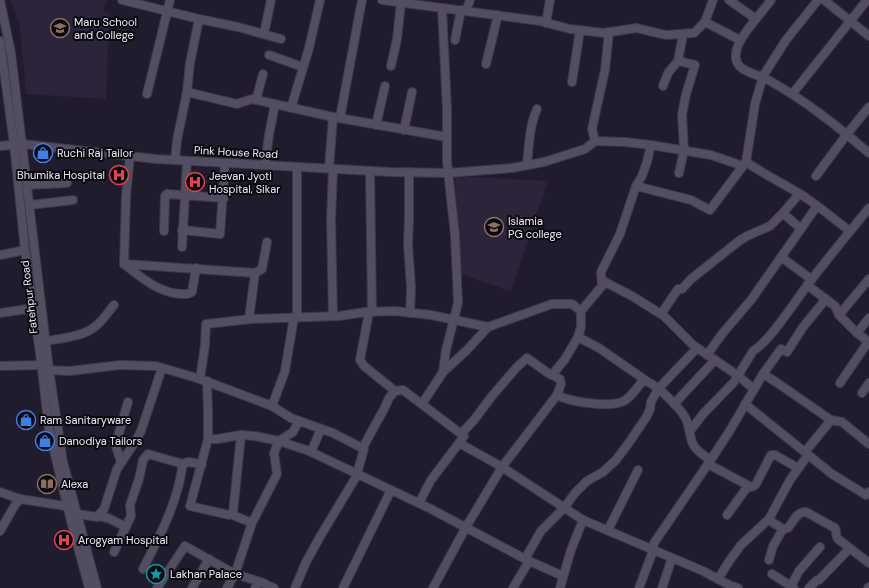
<svg xmlns="http://www.w3.org/2000/svg" width="869" height="588" font-family="'DM Sans',sans-serif">
  <rect width="100%" height="100%" fill="#211c2d"/>
  <g fill="#2b243b">
    <polygon points="10,0 107,0 103,11 109,14 106,99 26,94 20,25"/>
    <polygon points="455,176 548,181 511,291 457,273"/>
  </g>
  <g fill="none" stroke-linecap="round" stroke-linejoin="round">
    <g stroke="#3d3947" stroke-width="10">
      <g id="minor">
        <polyline points="0,0 11,53 49,370 63,462 97,588"/>
        <polyline points="122,0 199,19 238,27 281,39"/>
        <polyline points="382,0 540,21 570,29 604,33 636,28 666,35 694,33 705,22 713,0"/>
        <polyline points="729,0 756,19"/>
        <path d="M771 0C762 13 737 38 736 53 733 73 758 73 770 81 806 101 837 126 869 153"/>
        <polyline points="824,0 869,36"/>
        <polyline points="442,8 447,109 447,162 455,235 458,303 446,350 443,372"/>
        <polyline points="466,11 470,0"/>
        <polyline points="705,22 740,40"/>
        <polyline points="546,23 550,0"/>
        <polyline points="264,34 271,0"/>
        <polyline points="455,40 461,10"/>
        <polyline points="0,41 14,144 25,250 40,353 49,430 71,521 89,588"/>
        <polyline points="269,55 303,67"/>
        <polyline points="486,64 498,15"/>
        <polyline points="391,66 397,39 401,3"/>
        <polyline points="572,82 580,30"/>
        <polyline points="663,86 668,73 678,61"/>
        <polyline points="187,92 237,104 252,99 333,117 447,137"/>
        <polyline points="793,93 867,0"/>
        <polyline points="147,94 170,0"/>
        <polyline points="256,100 263,74"/>
        <polyline points="291,108 309,48 320,0"/>
        <polyline points="340,118 362,0"/>
        <polyline points="376,125 385,86"/>
        <polyline points="404,130 412,92"/>
        <polyline points="595,141 592,129 605,70 609,32"/>
        <polyline points="651,145 711,155 743,166"/>
        <polyline points="0,146 23,144 156,159 391,172 448,173 512,168 544,162 585,149 595,141 625,142 651,145 647,162 642,176 636,186 620,234 601,272 602,286 581,311"/>
        <polyline points="175,160 177,140 187,92 190,63 199,19"/>
        <path d="M746 162C765 175 786 185 805 197 821 208 835 220 850 231"/>
        <polyline points="265,165 269,135 275,104"/>
        <path d="M527 165C529 146 529 127 537 109"/>
        <polyline points="297,167 297,317"/>
        <polyline points="329,168 333,117"/>
        <polyline points="333,169 331,220 333,316"/>
        <polyline points="370,171 372,312"/>
        <polyline points="409,172 409,219 408,244 411,287 410,313"/>
        <polyline points="679,173 684,150 682,115 686,94 695,65 678,61 683,34"/>
        <polyline points="816,176 847,134 869,107"/>
        <polyline points="27,185 67,183"/>
        <polyline points="636,186 691,200 710,210 746,162 755,104 763,76 786,40 818,0"/>
        <polyline points="30,205 73,200"/>
        <polyline points="783,213 799,194"/>
        <polyline points="182,230 220,234 225,163"/>
        <polyline points="164,231 165,196 167,194 224,198"/>
        <polyline points="182,247 187,161"/>
        <polyline points="0,255 25,250"/>
        <polyline points="781,257 811,279"/>
        <polyline points="124,264 255,273 262,269 267,242"/>
        <polyline points="124,264 126,196 130,156"/>
        <path d="M124 264C141 277 157 292 180 294 184 294 188 295 192 292L196 268"/>
        <polyline points="603,281 632,296 664,316 693,345 737,375 754,389"/>
        <polyline points="807,285 835,306 839,315 857,333 869,342"/>
        <polyline points="369,312 360,360 364,366 395,391"/>
        <polyline points="0,313 34,308"/>
        <polyline points="661,314 678,289 682,289 691,279 739,241 747,236 770,226 783,213 801,229"/>
        <polyline points="839,315 869,279"/>
        <polyline points="249,319 255,273"/>
        <polyline points="857,333 869,318"/>
        <polyline points="578,337 599,348 648,382"/>
        <path d="M46 341C62 338 84 337 97 325 104 319 109 311 114 305"/>
        <polyline points="707,355 722,334 751,300 817,206"/>
        <polyline points="0,366 42,365"/>
        <polyline points="49,370 70,371 120,365 156,366 200,379 272,406 291,418 333,433 364,449 356,477 321,535 306,562 295,588"/>
        <polyline points="763,374 776,382 831,420 805,452"/>
        <polyline points="200,379 205,345 206,324 251,319 339,316 366,312 395,311 431,315 488,327"/>
        <polyline points="207,381 208,411 208,439 217,439 241,435 255,436 279,441 309,451 429,508 529,561 563,576"/>
        <polyline points="840,383 868,342"/>
        <polyline points="862,393 869,383"/>
        <path d="M557 395C570 402 610 408 624 401 631 397 636 389 641 383L644 381C655 382 681 409 686 419 690 427 689 438 694 446 698 452 705 456 710 460"/>
        <polyline points="422,404 443,372 467,350 488,327 552,304 572,304 581,311 581,327 578,337 565,359 552,375"/>
        <polyline points="674,404 715,360"/>
        <polyline points="745,404 832,474 866,495 869,492"/>
        <polyline points="272,406 285,371 294,317"/>
        <polyline points="831,420 842,422 869,444"/>
        <path d="M690 431 703 414 734 382 753 351C769 342 794 303 806 287 826 260 848 234 869 208"/>
        <polyline points="241,435 233,513 235,516 252,523"/>
        <polyline points="208,439 190,506 229,515 233,513"/>
        <polyline points="362,449 384,409 389,398 395,391 403,390 464,436 459,443 502,467 583,520 703,571 729,585 738,588"/>
        <polyline points="311,452 321,429"/>
        <polyline points="121,462 116,447 117,440 128,402"/>
        <polyline points="708,464 751,487 754,486 756,484 771,455 775,455 798,468"/>
        <polyline points="0,492 20,499"/>
        <polyline points="419,503 431,480 459,443"/>
        <polyline points="77,514 97,517 104,509 117,469 135,442 141,431 162,368"/>
        <polyline points="727,515 748,486"/>
        <polyline points="98,516 108,518 126,527"/>
        <path d="M769 520 783 529 788 528C793 522 797 511 806 512L835 528C837 531 835 536 838 539L869 563"/>
        <polyline points="608,530 638,470"/>
        <polyline points="0,531 15,505 20,499 72,507"/>
        <polyline points="114,552 131,516 130,505 139,479 143,460 148,454 183,464"/>
        <polyline points="525,559 541,531 564,508 575,493 587,481 603,472 616,460 628,444 647,416 650,409 651,402 658,389 697,348"/>
        <polyline points="769,560 773,546 783,529"/>
        <path d="M143 569C155 545 170 517 177 491 180 482 181 473 183 464L188 462 202 464"/>
        <polyline points="772,574 794,588"/>
        <polyline points="718,579 730,560 741,545 769,519 790,480 808,455"/>
        <polyline points="791,586 799,571 820,547"/>
        <polyline points="157,588 185,546 235,574 264,583"/>
        <polyline points="192,588 209,559"/>
        <polyline points="227,588 235,574 252,523 277,474 274,453 279,441 293,432 299,421"/>
        <polyline points="255,588 258,583 260,582 274,588"/>
        <polyline points="343,588 391,490"/>
        <polyline points="433,588 466,527 502,467 557,395 561,384 560,379 548,373 527,358 517,367 492,396 474,420 461,434"/>
        <polyline points="513,588 529,561"/>
        <polyline points="560,588 571,550 583,520"/>
        <polyline points="639,588 653,551 654,543 708,464 729,432 763,374 781,349 787,352 803,327 826,299"/>
        <polyline points="662,588 672,558"/>
        <polyline points="809,588 817,580 819,580 849,549"/>
        <polyline points="868,588 869,587"/>
      </g>
    </g>
    <use href="#minor" stroke="#534d61" stroke-width="8"/>
  </g>
  <defs>
    <g id="university-ring" transform="scale(1)"><circle r="9.5" fill="#0a080f" stroke="#8d6e63" stroke-width="1.5"/><path d="M0-5L7-2L0 1L-7-2ZM-4 1L0 2.5L4 1V4Q0 6-4 4Z" fill="#8d6e63"/></g>
    <g id="shop-ring" transform="scale(1)"><circle r="9.5" fill="#0a080f" stroke="#3f7fe0" stroke-width="1.5"/><path d="M-5-2.5h2.3a2.7 3.5 0 0 1 5.4 0H5L5.5 6h-11ZM-1.5-2.5h3a1.5 2.3 0 0 0-3 0Z" fill="#3f7fe0"/></g>
    <g id="hospital-ring" transform="scale(1)"><circle r="9.5" fill="#0a080f" stroke="#e0444e" stroke-width="1.5"/><path d="M-5-5h3v3.5h4V-5h3V5h-3V1.5h-4V5h-3Z" fill="#e0444e"/></g>
    <g id="library-ring" transform="scale(1)"><circle r="9.5" fill="#0a080f" stroke="#8d6e63" stroke-width="1.5"/><path d="M-6-4Q-3-5.5-.7-3.5V5Q-3 3-6 4ZM6-4Q3-5.5 .7-3.5V5Q3 3 6 4Z" fill="#8d6e63"/></g>
    <g id="sight-ring" transform="scale(1)"><circle r="9.5" fill="#0a080f" stroke="#0f9aa8" stroke-width="1.5"/><path d="M0-6L1.8-2.2L6-1.7L2.9 1.2L3.7 5.4L0 3.3L-3.7 5.4L-2.9 1.2L-6-1.7L-1.8-2.2Z" fill="#0f9aa8"/></g>
  </defs>
  <g fill-rule="evenodd">
    <use href="#university-ring" x="60" y="28"/>
    <use href="#shop-ring" x="43" y="153"/>
    <use href="#hospital-ring" x="119" y="175"/>
    <use href="#hospital-ring" x="195" y="182"/>
    <use href="#university-ring" x="494" y="227"/>
    <use href="#shop-ring" x="26" y="420"/>
    <use href="#shop-ring" x="45" y="441"/>
    <use href="#library-ring" x="47" y="484"/>
    <use href="#hospital-ring" x="64" y="540"/>
    <use href="#sight-ring" x="156" y="574"/>
  </g>
  <g text-anchor="middle" stroke-width="4" stroke-linejoin="round" paint-order="stroke">
    <g font-size="11" fill="#efecf8" stroke="#0a080f" text-anchor="start">
      <text x="74" y="26">Maru School<tspan x="74" dy="13">and College</tspan></text>
      <text x="57" y="157">Ruchi Raj Tailor</text>
      <text x="105" y="179" text-anchor="end">Bhumika Hospital</text>
      <text x="209" y="180">Jeevan Jyoti<tspan x="209" dy="13">Hospital, Sikar</tspan></text>
      <text x="508" y="225">Islamia<tspan x="508" dy="13">PG college</tspan></text>
      <text x="40" y="424">Ram Sanitaryware</text>
      <text x="59" y="445">Danodiya Tailors</text>
      <text x="61" y="488">Alexa</text>
      <text x="78" y="544">Arogyam Hospital</text>
      <text x="170" y="578">Lakhan Palace</text>
    </g>
    <g font-size="11" fill="#efecf8" stroke="#0a080f">
      <text transform="translate(236 152) rotate(3)" y="4">Pink House Road</text>
      <text transform="translate(29 297) rotate(-97)" y="4">Fatehpur Road</text>
    </g>
  </g>
</svg>
